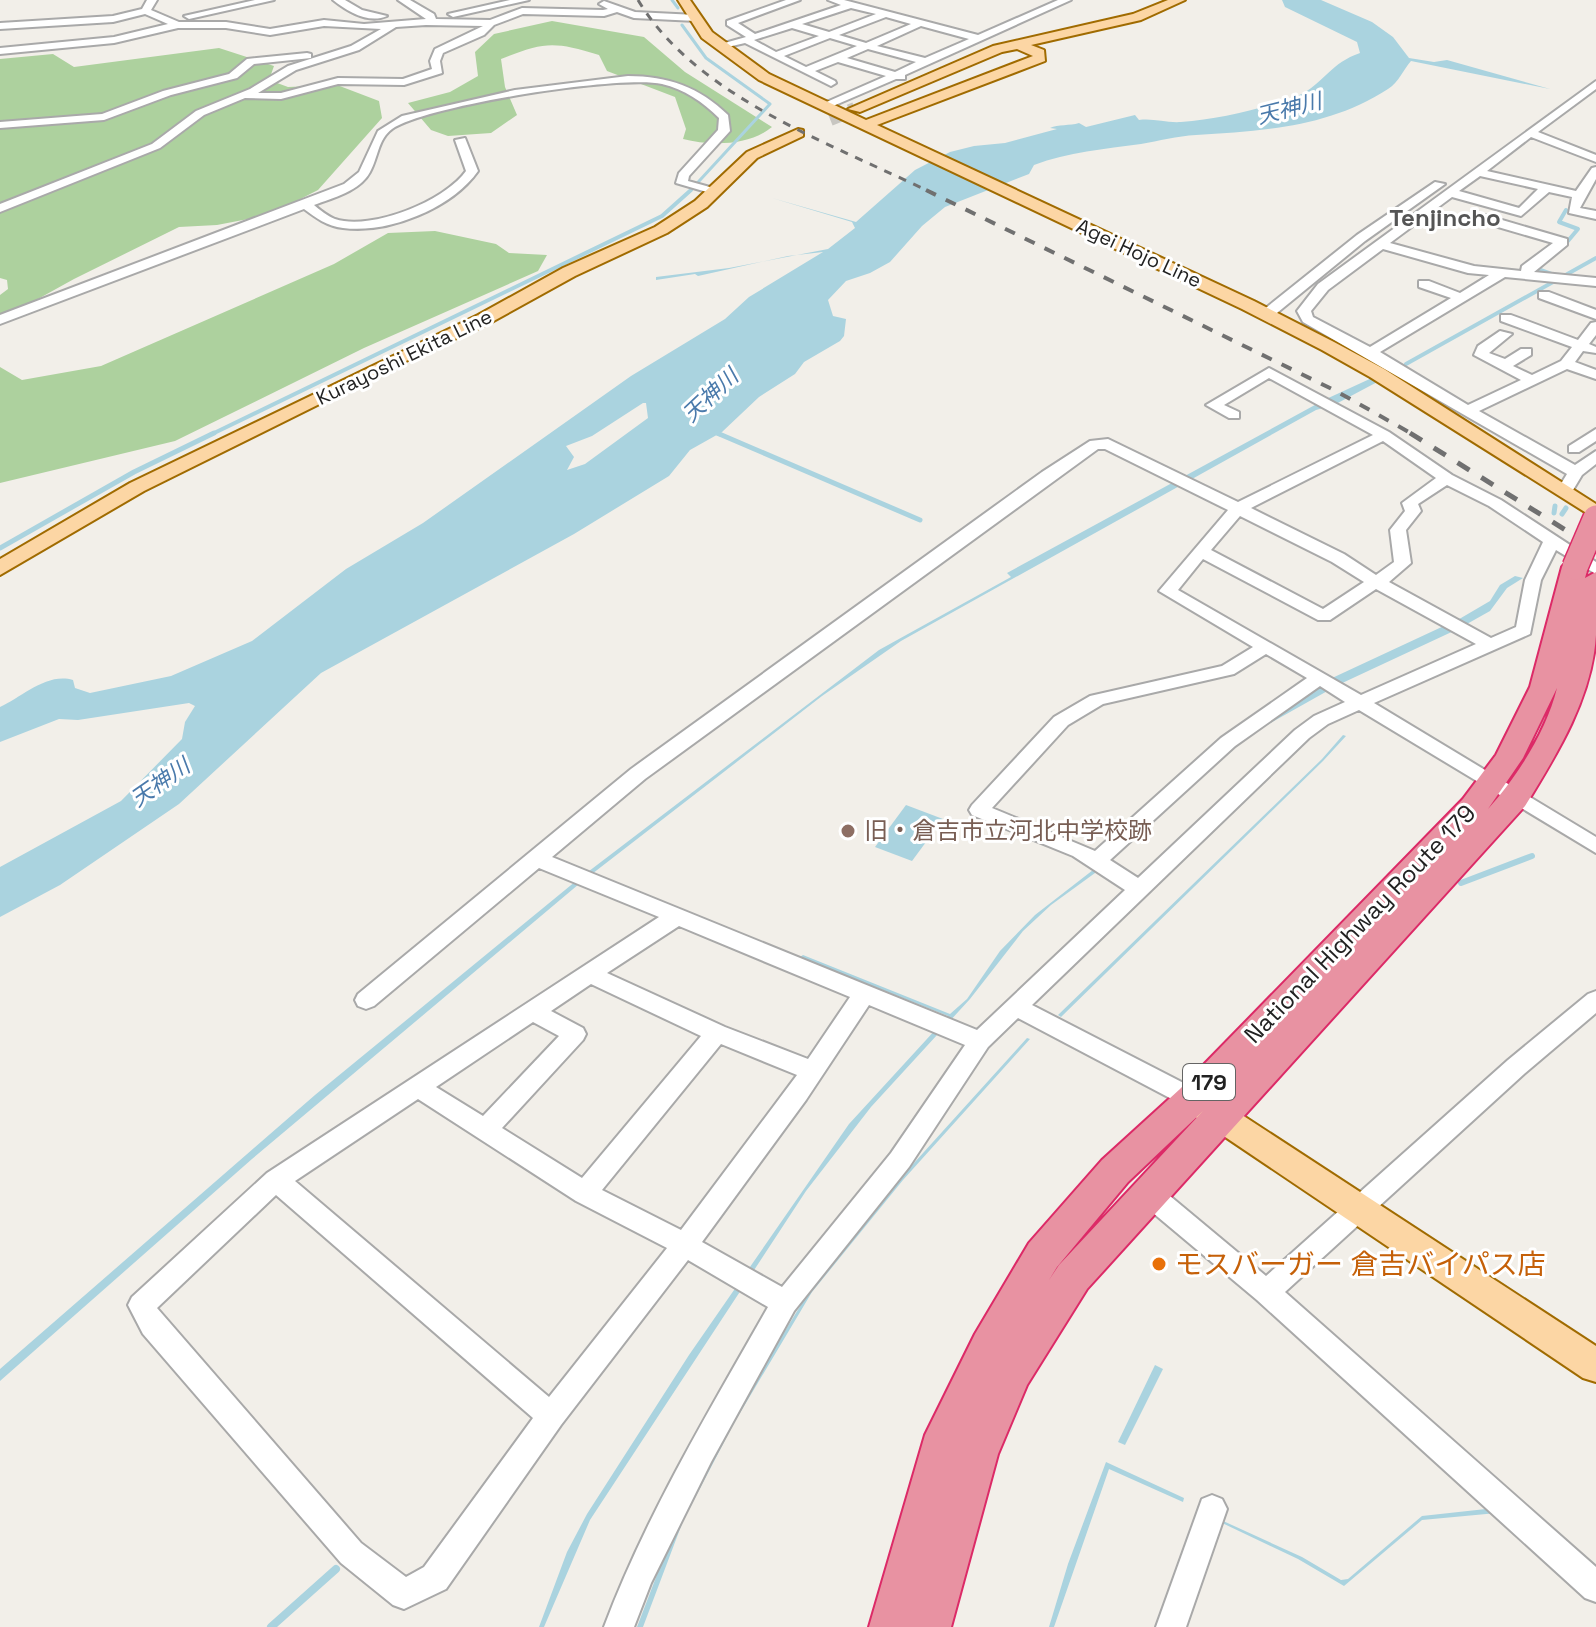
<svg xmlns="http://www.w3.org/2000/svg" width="1596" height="1627" font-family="'Space Grotesk','Noto Sans JP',sans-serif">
  <rect width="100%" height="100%" fill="#f2efe9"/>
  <g fill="#add19e">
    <path d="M552 21 644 37 685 72 772 127C749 146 711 146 683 139L686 129 675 97 607 71 599 55C553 41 544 42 501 59L505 87 517 115 491 133 448 136 431 130 408 103 450 92 478 76 475 52 494 34Z"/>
    <polygon points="219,48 274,66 269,80 288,87 337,85 379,101 382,118 318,190 269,215 217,225 179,227 74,279 0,320 0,295 8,289 7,280 0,278 0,59 53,54 74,67"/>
    <polygon points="435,231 496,244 509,253 547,255 538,271 364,348 175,441 0,483 0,367 22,380 101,366 334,264 388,233"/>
  </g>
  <g fill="#aad3df" fill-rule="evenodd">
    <path d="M1282 0H1321L1372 22 1393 37 1409 58 1434 62 1447 60 1550 89 1411 61C1403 70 1399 82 1388 89 1330 127 1263 131 1196 135 1177 136 1159 141 1141 144 1105 149 1068 152 1034 165L1029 174 945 207 922 226 890 262 870 273 846 281 828 300 833 316 846 319 844 336 840 341 804 362 795 374 759 397 722 432 690 450 669 476 574 534 321 673 179 804 60 885 0 917V867L121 801 182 739 185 722 195 706 189 703 78 720 59 719 0 742V707C22 697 47 672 73 680L75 688 90 693 171 676 252 641 346 569 423 523 631 376 725 319 749 297 823 252 788 256 698 276 695 274 656 280V277L729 268 828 249 855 228 852 222 772 198 856 222 915 170 950 152 974 146 1005 143 1057 129 1050 128C1058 124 1070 126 1079 123L1086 127 1135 115 1139 120C1153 118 1166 123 1181 122 1221 119 1265 108 1302 94 1325 81 1331 63 1360 53L1357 42 1285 7ZM643 403H646L648 418 585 464 567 470 574 457 566 446 592 436Z"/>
    <polygon points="1374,377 1381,380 1334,405 1316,410 901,641 822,696 579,884 252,1159 0,1381 0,1369 315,1095 576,881 879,650 1011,577 1007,573 1324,400"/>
    <polygon points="1515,576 1523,578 1507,588 1490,611 1458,629 1338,685 1260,729 1234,748 1095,873 1051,905 1023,931 970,999 871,1107 806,1191 590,1520 544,1627 539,1627 567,1552 587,1514 689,1355 849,1124 948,1016 800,957 803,955 950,1014 967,999 1000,951 1035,915 1093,870 1232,745 1330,679 1461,618 1490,601 1500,585"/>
    <polygon points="1343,735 1346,736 1323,761 1061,1017 1058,1015 1322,759"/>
    <polygon points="906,805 943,819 912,861 875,847"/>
    <polygon points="1027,1038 1030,1039 903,1180 812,1292 734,1423 683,1521 643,1627 637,1627 676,1525 732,1417 807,1295 895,1184"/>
    <polygon points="1155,1365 1163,1369 1125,1445 1118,1442"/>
    <polygon points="1106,1462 1184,1498 1183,1502 1109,1469 1054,1627 1049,1627 1068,1564"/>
    <polygon points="1495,1508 1497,1513 1422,1520 1344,1586 1298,1559 1220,1522 1221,1520 1302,1557 1341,1580 1348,1579 1422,1516"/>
  </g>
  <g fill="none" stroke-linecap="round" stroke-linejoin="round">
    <g stroke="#aad3df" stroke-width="3">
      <polyline points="672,0 678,8"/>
      <polyline points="682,25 706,58 770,104 689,192"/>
    </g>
    <g stroke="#aad3df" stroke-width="4">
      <polyline points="1562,248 1578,229 1559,222 1566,210"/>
      <polyline points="1540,264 1535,268 1554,275"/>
      <polyline points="1406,364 1596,258"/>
      <polyline points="714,432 721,435"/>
      <polyline points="210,435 662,216 691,190"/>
    </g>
    <g stroke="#aad3df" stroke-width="5">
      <polyline points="717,433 920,520"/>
      <polyline points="1554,513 1555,506"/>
      <polyline points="1562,514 1566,508"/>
      <polyline points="0,548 134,472 214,433"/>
    </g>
    <polyline stroke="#aad3df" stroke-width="6" points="1461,883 1532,856"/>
    <polyline stroke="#aad3df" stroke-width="8" points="271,1627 336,1569"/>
    <polyline stroke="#c8c6c1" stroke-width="14" stroke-dasharray="14 7" stroke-linecap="butt" points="830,119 855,109"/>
    <g stroke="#a9a9a9" stroke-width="4">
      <g id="minor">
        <path d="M147 0H157L151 10 179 22H226L270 29 324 20 364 24 426 19 398 0H410L434 14 436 19 490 20 522 8 603 10 608 9 599 4 604 1 635 12 696 15 701 18 696 21 634 18 617 12 604 16 523 14 494 25 484 35 443 53 440 61 442 73 404 85 338 84 281 99 245 98 204 115 160 148 0 212V204L152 144 196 111 250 89 288 66 351 46 381 29 324 26 270 35 226 28H178L114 43 0 54V48L114 37 168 24 145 14 113 22 0 29V23L113 16 142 9ZM426 25 483 26 435 49 430 61 432 69 403 79 338 78 281 93H258L296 70 359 50 396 27Z"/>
        <polygon points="255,0 274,0 189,19 184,16"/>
        <path d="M333 0H345L362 10 387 16C369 24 348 12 333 0Z"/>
        <polygon points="510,0 529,0 453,17 448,14"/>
        <path d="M786 0H800L738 23 755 34 841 5 828 0H844L978 35 1058 0H1071L905 75V79H896L826 109 822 108V104L886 76 838 62 815 71 835 81 836 83 831 86 745 43 719 49 714 46 746 37 727 25V21ZM851 8 876 14 829 32 802 24ZM886 17 911 24 866 43 839 35ZM921 26 969 39 925 58 877 46ZM792 28 819 36 776 52 754 40ZM830 38 857 46 806 67 784 56ZM868 49 916 62 895 72 847 58Z"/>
        <polygon points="307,53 311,54 311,58 254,64 237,78 171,95 104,120 0,128 0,122 102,114 163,91 229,74 247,59"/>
        <path d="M628 76C668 76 699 87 728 115L730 131 689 176 688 181 717 189V195L676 183 679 173 718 130 719 118C703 102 684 89 662 84 620 75 428 105 392 129 378 139 378 158 370 172 360 191 333 198 314 205 320 210 327 216 335 219 371 231 445 201 466 171L455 140 465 138 478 171C452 208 389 234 343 228 327 226 316 218 304 209L0 324V315L344 184 359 172 378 131 402 116 515 90Z"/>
        <path d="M1596 81V89L1538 132 1596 155V162L1531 137 1487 171 1576 191 1592 168 1596 167V179L1580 208 1596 211V219L1569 213 1572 197 1549 192 1521 216 1452 197 1390 243 1474 266 1521 271 1522 266 1553 243 1481 222 1479 219 1485 215 1567 239V245L1534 272 1596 278V286L1505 277 1380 352 1468 405 1521 380 1474 355 1478 346 1500 331 1512 334 1489 353 1505 359 1521 349H1531V355L1513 366 1532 375 1561 361 1572 347 1501 321V315H1511L1578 340 1591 323 1596 322V335L1589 344 1596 347V353L1583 351 1575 362 1596 370V379L1567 369 1479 411 1575 465 1596 451V464L1582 475 1570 495 1564 497 1556 492 1567 474 1303 322 1297 311 1318 284ZM1480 176 1538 189 1519 208 1459 191ZM1383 249 1468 273 1489 275 1460 293 1429 281H1419V287L1451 298 1370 347 1313 317 1311 311 1328 290Z"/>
        <polygon points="1435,182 1445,184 1365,241 1272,317 1262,317 1262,311 1357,235"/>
        <polygon points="1539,292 1549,292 1596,310 1596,319 1539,298"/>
        <path d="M1269 368 1389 432 1452 475 1501 500 1596 562V574L1556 550 1541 580 1530 634 1374 703 1596 837V853L1359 710 1328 724 1309 738 1032 1005 1201 1092 1205 1099 1201 1106 1193 1109 1185 1106 1018 1018 988 1047 909 1167 794 1311 711 1462 651 1583 634 1627H604C646 1515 709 1411 768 1307L688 1260 561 1425 446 1589 404 1609 393 1605 341 1563 143 1334 128 1305 132 1297 267 1173 659 917 539 868 374 1006 366 1009 358 1006 355 1000 358 994 631 769 1042 472 1090 441 1108 439 1238 502 1373 435 1269 378 1224 405 1239 412V418H1229L1206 405ZM1383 441 1436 478 1402 503 1405 511 1390 530 1394 562 1376 575 1344 554 1251 508ZM1098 449H1105L1228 510 1159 591 1253 647 1222 666 1090 696 1054 717 972 805 969 810 972 815 1073 856 1125 890 977 1030 552 857 645 779ZM1447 485 1489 506 1543 542 1525 580 1516 627 1491 638 1389 582 1411 563 1406 530 1421 511 1418 504ZM1240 516 1332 562 1364 582 1323 609 1211 550ZM1203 559 1318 620H1330L1376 589 1476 644 1361 695 1178 590ZM1266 654 1307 678 1221 738 1095 851 992 808 1068 725 1103 704 1234 674ZM1320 686 1345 702 1314 716 1295 730 1138 878 1110 860 1235 746ZM679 926 850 997 808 1059 725 1027 607 973ZM591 984 701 1036 582 1178 502 1128 583 1040 586 1034 583 1028 551 1011ZM869 1005 965 1045 891 1153 782 1287 702 1242 806 1100ZM533 1022 559 1036 483 1116 436 1087ZM721 1044 797 1075 681 1230 602 1190ZM418 1099 576 1201 667 1248 549 1397 295 1181ZM276 1195 533 1418 424 1567 406 1577 361 1543 157 1308Z"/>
        <polygon points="1596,429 1596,441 1579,452 1569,452 1569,446"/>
        <polygon points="1596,991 1596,1013 1524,1074 1285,1292 1596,1567 1596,1602 1585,1598 1257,1300 1140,1202 1137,1194 1140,1186 1149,1183 1158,1186 1266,1276 1508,1060 1588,994"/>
        <polygon points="1212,1495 1222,1499 1227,1509 1186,1627 1156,1627 1202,1499"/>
      </g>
    </g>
    <g stroke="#a06b00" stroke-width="4">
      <g id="major">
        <polygon points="678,0 690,0 712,32 769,74 866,120 1033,56 1017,49 1002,52 860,112 848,109 993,46 1133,14 1168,0 1185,0 1141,20 1031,45 1044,50 1045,61 877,125 1254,301 1334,342 1384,369 1596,504 1596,519 1370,377 1322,350 1242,309 759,80 702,38"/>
        <polygon points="798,129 803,130 803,136 757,158 707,207 667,233 575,276 490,323 406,361 144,491 0,575 0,559 130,483 478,315 563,268 655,227 695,201 747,152"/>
        <polygon points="1205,1094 1216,1098 1596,1346 1596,1382 1583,1378 1194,1116 1190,1107 1194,1098"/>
      </g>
    </g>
    <g stroke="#dc2a67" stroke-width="4">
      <path id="highway" d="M1575 559 1584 562 1588 567 1585 578 1596 572C1596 593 1596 614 1596 635 1592 698 1557 754 1525 806L1087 1289 1027 1385 998 1454 951 1627H869L925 1435 975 1334 1029 1243 1102 1160 1180 1089 1463 799 1496 755 1530 687 1562 567 1566 562ZM1557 688C1547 730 1517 777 1488 809L1523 758ZM1203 1111 1059 1265 1049 1280 1057 1267 1128 1182Z"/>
    </g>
    <use href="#minor" fill="#fff" fill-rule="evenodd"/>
    <use href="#major" fill="#fcd6a4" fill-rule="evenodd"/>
    <use href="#highway" fill="#e892a2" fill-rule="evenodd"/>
    <path stroke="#707070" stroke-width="3" stroke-dasharray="8 8" stroke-linecap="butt" d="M638 0C696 97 832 144 930 192"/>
    <polyline stroke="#707070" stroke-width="4" stroke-dasharray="11 11" stroke-linecap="butt" points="926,190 1336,391 1414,435"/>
    <polyline stroke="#707070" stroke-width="5" stroke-dasharray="14 14" stroke-linecap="butt" points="1410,433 1596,549"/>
    <g stroke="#dc2a67" stroke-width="28" stroke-linecap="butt">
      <polyline id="highway-bridge" points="1575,567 1596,518"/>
    </g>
    <use href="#highway-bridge" stroke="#e892a2" stroke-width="25"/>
  </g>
  <circle fill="#8d6e63" stroke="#fff" stroke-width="3" cx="848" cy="831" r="8"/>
  <circle fill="#e8710a" stroke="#fff" stroke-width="3" cx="1159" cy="1264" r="8"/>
  <g text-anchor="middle" stroke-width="6" stroke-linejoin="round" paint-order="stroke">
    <g font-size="20" fill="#222" stroke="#fff">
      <text transform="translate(1139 253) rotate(25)" y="7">Agei Hojo Line</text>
      <text transform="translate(404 357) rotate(-26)" y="7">Kurayoshi Ekita Line</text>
    </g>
    <g font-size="22" font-style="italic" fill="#4a7aab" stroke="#fff">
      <text transform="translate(1289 108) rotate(-14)" y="8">天神川</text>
      <text transform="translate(710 395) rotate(-43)" y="8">天神川</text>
      <text transform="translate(160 782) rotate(-35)" y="8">天神川</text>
    </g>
    <rect fill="#fff" stroke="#646464" stroke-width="2" x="1183" y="1064" width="52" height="36" rx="6"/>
    <g font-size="22" font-weight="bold" fill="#222">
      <text x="1209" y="1090">179</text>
    </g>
    <g font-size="24" font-weight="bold" fill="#555" stroke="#fff">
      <text x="1445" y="226">Tenjincho</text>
    </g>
    <g font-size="24" fill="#785e54" stroke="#fff" text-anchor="start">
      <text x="864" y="839">旧・倉吉市立河北中学校跡</text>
    </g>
    <g font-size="24" fill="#222" stroke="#fff">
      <text transform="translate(1360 924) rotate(-46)" y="8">National Highway Route 179</text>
    </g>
    <g font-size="28" fill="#c56008" stroke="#fff" text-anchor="start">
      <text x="1175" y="1274">モスバーガー 倉吉バイパス店</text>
    </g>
  </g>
</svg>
